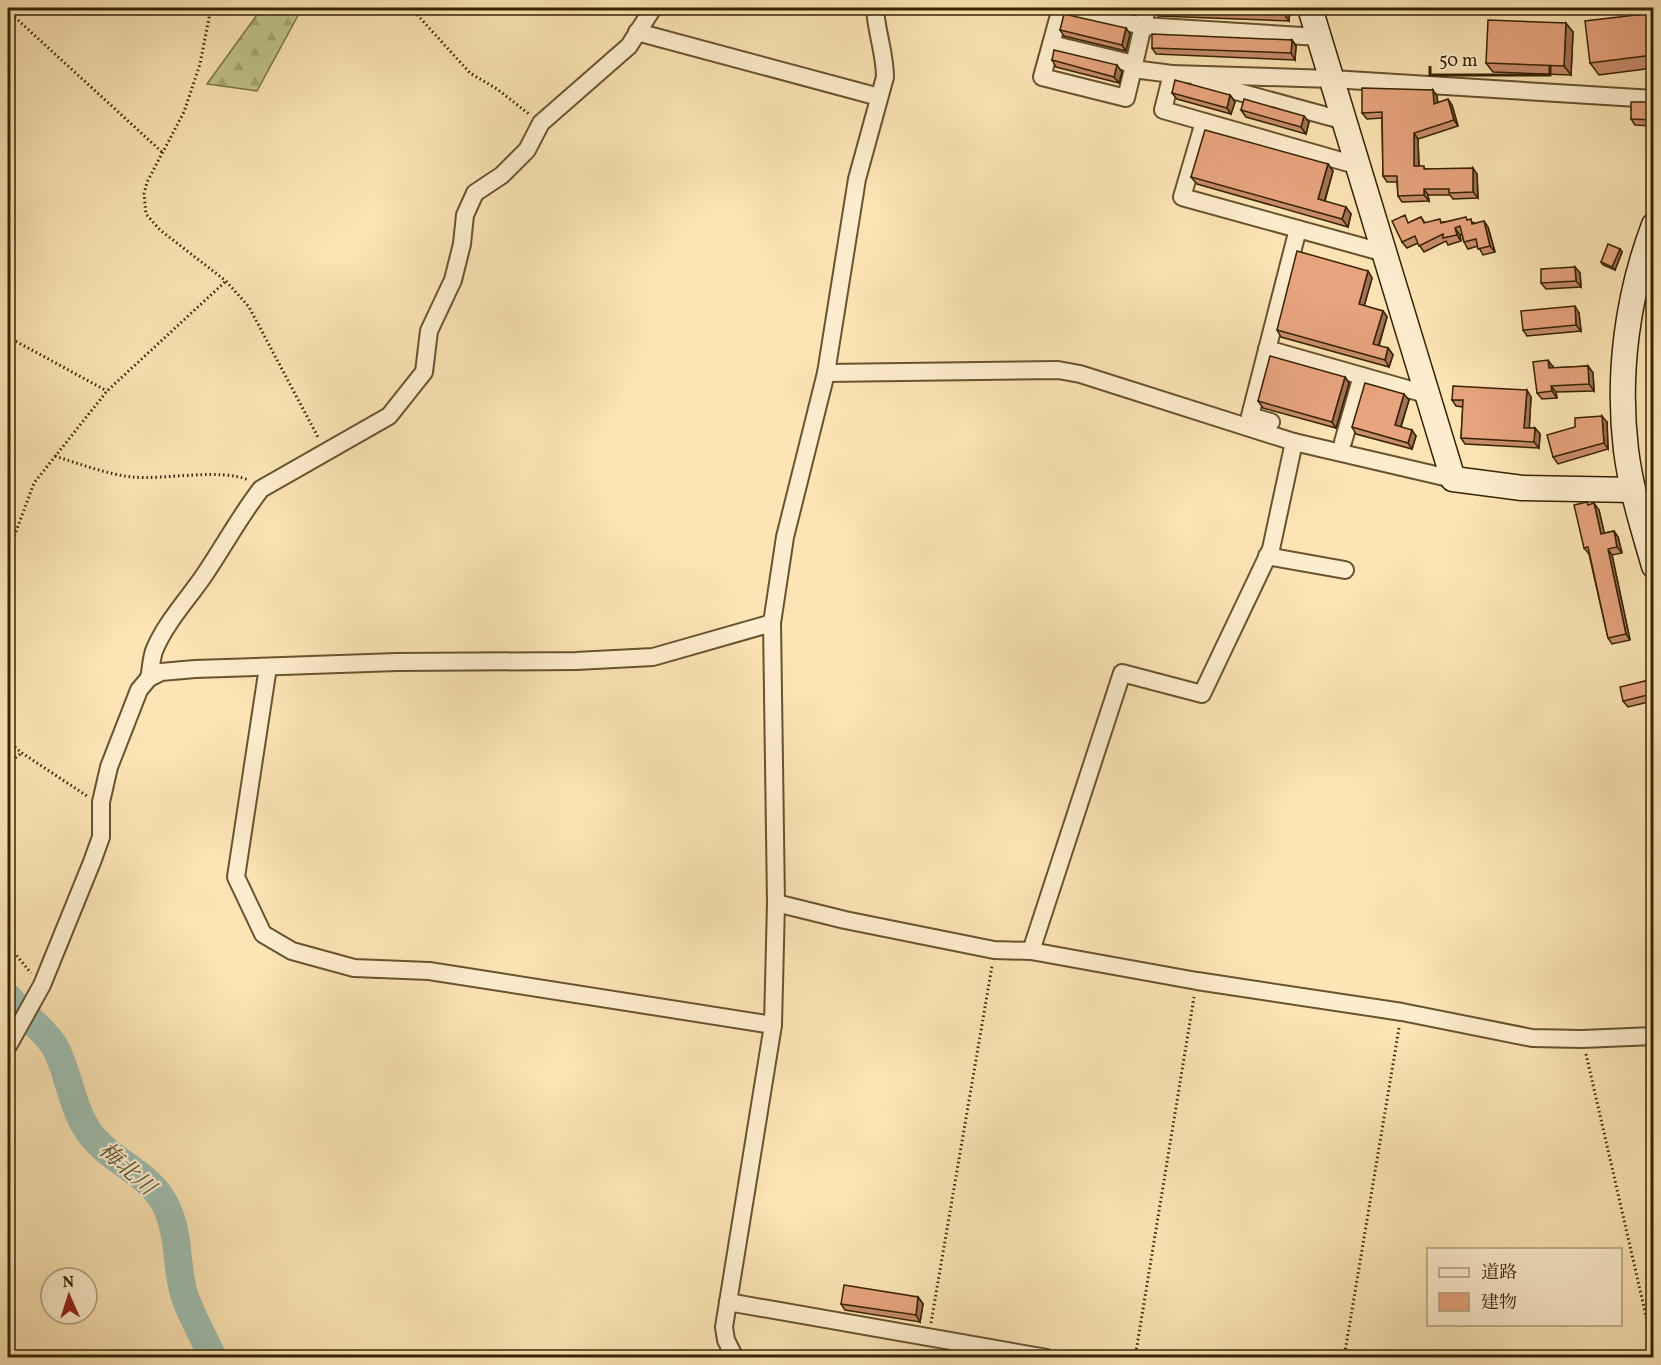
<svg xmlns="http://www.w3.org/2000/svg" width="1661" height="1365" font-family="Vollkorn,'Noto Serif JP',serif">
  <defs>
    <pattern id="forest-firs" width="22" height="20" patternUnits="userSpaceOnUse" patternTransform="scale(1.5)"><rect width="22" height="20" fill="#c0c48c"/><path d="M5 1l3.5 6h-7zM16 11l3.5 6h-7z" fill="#a6a877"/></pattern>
  </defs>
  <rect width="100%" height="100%" fill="#fce4b4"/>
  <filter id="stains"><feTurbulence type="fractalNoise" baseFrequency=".00333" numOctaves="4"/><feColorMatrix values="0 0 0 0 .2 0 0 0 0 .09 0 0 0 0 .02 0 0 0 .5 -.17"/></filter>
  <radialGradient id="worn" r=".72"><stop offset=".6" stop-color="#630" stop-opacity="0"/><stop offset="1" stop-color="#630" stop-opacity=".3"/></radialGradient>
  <polygon fill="url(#forest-firs)" stroke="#7c7447" stroke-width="1.5" points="262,8 302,8 257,91 207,84"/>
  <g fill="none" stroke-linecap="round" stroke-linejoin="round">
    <path stroke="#9fbeb0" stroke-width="28" d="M8 997C20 1012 46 1031 55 1047 70 1075 71 1109 91 1135 113 1163 150 1173 166 1206 179 1234 176 1258 182 1286 186 1307 204 1337 213 1358"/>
    <g stroke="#68532e" stroke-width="20">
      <g id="street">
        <polyline points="1061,8 1042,77 1126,98 1133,69"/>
        <polyline points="1063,8 1143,26 1319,37"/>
        <polyline points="1147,8 1133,69 1172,74 1163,110 1359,166"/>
        <polyline points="637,32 879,97"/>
        <polyline points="1051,44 1134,64"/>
        <polyline points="1172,74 1332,79 1654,99"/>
        <polyline points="1199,81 1345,121"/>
        <polyline points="1204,122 1182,197 1385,253"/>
        <polyline points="1267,349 1429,395"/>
        <polyline points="826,373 1058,370 1080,374 1294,442 1453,479"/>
        <polyline points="1271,422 1250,416 1298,229"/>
        <polyline points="1343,442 1362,376"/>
        <polyline points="1267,556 1345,570"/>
        <polyline points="268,667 236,877 263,934 292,951 354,968 429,971 773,1025"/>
        <path d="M149 678C151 670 151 660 154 651 165 623 189 598 205 574 224 546 240 516 261 489L389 416 424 372 429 331 453 280 462 244 465 215 475 193 502 175 527 150 541 123 629 46 653 8"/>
        <polyline points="776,903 845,920 994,950 1031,951 1197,981 1402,1012 1532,1038 1582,1039 1654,1036"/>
        <polyline points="1031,951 1122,673 1202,694 1271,549 1294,442"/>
        <polyline points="8,1046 42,985 92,862 101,837 101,802 109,767 139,690 149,678 161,672 195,669 397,662 576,661 653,657 772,623"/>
        <polyline points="728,1302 1047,1358"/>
        <path d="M735 1358 726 1340 724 1327 773 1025 776 903 772 623 785 537 826 373 857 179 885 77C885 53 876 31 875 8"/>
      </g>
    </g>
    <g stroke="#372302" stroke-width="27">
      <g id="secondary">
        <polyline points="1310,8 1453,479 1522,488 1633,490"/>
        <path d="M1654 225C1627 296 1617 375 1626 450 1631 490 1643 528 1654 566"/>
      </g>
    </g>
    <g stroke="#372302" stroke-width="3" stroke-dasharray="1.5 3" stroke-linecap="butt">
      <polyline points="211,8 200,64 184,112 147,182 144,194 146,214 160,230 226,281 249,307 319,439"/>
      <polyline points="411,8 470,73 497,89 529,114"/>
      <polyline points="8,11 162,152"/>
      <polyline points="8,337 107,391"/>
      <path d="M55 456C80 464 106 474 132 477 162 480 223 468 248 480"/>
      <polyline points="8,553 34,483 107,391 226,281"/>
      <polyline points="8,741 22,753 87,796"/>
      <polyline points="8,763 22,753"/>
      <polyline points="8,945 31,973"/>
      <polyline points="1586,1054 1654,1351"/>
      <polyline points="931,1323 992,966"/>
      <polyline points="1135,1358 1194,997"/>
      <polyline points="1344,1358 1399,1028"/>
    </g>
    <use href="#street" stroke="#fdedce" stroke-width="16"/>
    <use href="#secondary" stroke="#fdedce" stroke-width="24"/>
  </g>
  <g fill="#c78d6c" stroke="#372302" stroke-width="1.5">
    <polygon points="1109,8 1137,8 1135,13"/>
    <polygon points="1153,8 1290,8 1289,21 1158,16"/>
    <polygon points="1653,13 1653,68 1599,75 1590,63"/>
    <polygon points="1126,28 1130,34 1126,51 1064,36 1060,30"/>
    <polygon points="1573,32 1571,75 1493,72 1486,63"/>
    <polygon points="1292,40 1296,46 1295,60 1156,54 1152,48"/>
    <polygon points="1052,60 1122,72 1119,83 1056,67"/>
    <polygon points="1172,93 1230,95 1235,102 1231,114 1177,99"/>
    <polygon points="1437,96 1438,103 1452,105 1458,126 1418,139 1419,166 1426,169 1477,174 1478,198 1453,199 1450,195 1428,195 1429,201 1402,202 1398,196 1397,182 1387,182 1383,176 1382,118 1367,119 1362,113"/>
    <polygon points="1653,102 1653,126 1635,125 1631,119"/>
    <polygon points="1241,110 1309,122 1306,134 1246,117"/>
    <polygon points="1328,164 1333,171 1325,201 1351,214 1348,227 1197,184 1191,177"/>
    <polygon points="1421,217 1425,223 1443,222 1468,220 1474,223 1488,227 1495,252 1483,255 1478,246 1468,249 1464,242 1462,234 1460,235 1461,241 1448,245 1446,241 1424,252 1418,243 1407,248 1402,242 1410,222"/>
    <polygon points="1620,249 1622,252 1615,270 1603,265 1601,262"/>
    <polygon points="1575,267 1580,273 1581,287 1546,289 1541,283"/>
    <polygon points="1368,271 1372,278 1364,306 1383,311 1387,317 1379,346 1388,348 1393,355 1389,367 1281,337 1277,330"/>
    <polygon points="1579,313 1581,331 1527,336 1523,330"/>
    <polygon points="1653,331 1653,378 1652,378 1648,371"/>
    <polygon points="1588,366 1593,373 1594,391 1556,392 1557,398 1542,399 1537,393 1553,367 1553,368"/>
    <polygon points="1345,377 1349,383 1336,428 1263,408 1258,401"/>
    <polygon points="1531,397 1529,428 1535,428 1540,434 1539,448 1465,444 1461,438 1463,407 1456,406 1452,400"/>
    <polygon points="1409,400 1401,427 1416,436 1412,449 1356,434 1352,427"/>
    <polygon points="1607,422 1608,449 1558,464 1553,457"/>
    <polygon points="1589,505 1599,510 1604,533 1614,531 1618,537 1622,553 1612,555 1630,640 1612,644 1608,638 1589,554 1584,548"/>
    <polygon points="1653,686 1653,701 1628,707 1623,701"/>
    <polygon points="918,1297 923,1304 920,1322 845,1310 841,1304"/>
  </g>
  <g fill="#a27358" stroke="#372302" stroke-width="1.5">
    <polygon points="1131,8 1137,8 1135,13"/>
    <polygon points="1284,8 1290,8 1289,21 1284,14"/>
    <polygon points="1566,23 1573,32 1571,75 1564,66"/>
    <polygon points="1126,28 1130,34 1126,51 1122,45"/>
    <polygon points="1292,40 1296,46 1295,60 1291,53"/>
    <polygon points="1117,65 1122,72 1119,83 1114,77"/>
    <polygon points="1433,90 1437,96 1438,110 1434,104"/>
    <polygon points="1230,95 1235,102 1231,114 1227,108"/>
    <polygon points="1448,99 1452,105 1458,126 1454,120"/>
    <polygon points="1304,116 1309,122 1306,134 1301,127"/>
    <polygon points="1414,133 1418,139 1419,172 1414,166"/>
    <polygon points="1328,164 1333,171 1323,206 1318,199"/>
    <polygon points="1473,168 1477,174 1478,198 1473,192"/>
    <polygon points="1424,189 1428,195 1429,201 1424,195"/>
    <polygon points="1346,207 1351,214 1348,227 1342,219"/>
    <polygon points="1484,221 1488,227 1495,252 1490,246"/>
    <polygon points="1455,228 1460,235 1461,241 1457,235"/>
    <polygon points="1620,249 1622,252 1615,270 1612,267"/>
    <polygon points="1575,267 1580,273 1581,287 1576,281"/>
    <polygon points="1368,271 1372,278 1363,310 1359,304"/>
    <polygon points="1575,306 1579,313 1581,331 1576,325"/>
    <polygon points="1383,311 1387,317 1377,350 1373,344"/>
    <polygon points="1388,348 1393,355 1389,367 1385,360"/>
    <polygon points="1548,360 1553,367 1554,375 1549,368"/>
    <polygon points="1588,366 1593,373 1594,391 1589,384"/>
    <polygon points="1345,377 1349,383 1336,428 1332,422"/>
    <polygon points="1551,386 1556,392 1557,398 1552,391"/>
    <polygon points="1527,390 1531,397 1529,434 1524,428"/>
    <polygon points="1404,394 1409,400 1399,432 1395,425"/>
    <polygon points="1602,416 1607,422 1608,449 1604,443"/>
    <polygon points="1535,428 1540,434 1539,448 1534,442"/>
    <polygon points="1412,430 1416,436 1412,449 1408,443"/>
    <polygon points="1594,503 1599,510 1606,540 1601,534"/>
    <polygon points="1614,531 1618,537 1622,553 1617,547"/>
    <polygon points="1608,549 1612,555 1630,640 1626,634"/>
    <polygon points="1649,680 1653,686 1653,696 1652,694"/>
    <polygon points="918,1297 923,1304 920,1322 916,1315"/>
  </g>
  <g fill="#e7a47e" stroke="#372302" stroke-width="1.5">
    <polygon points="1153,8 1284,8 1284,14"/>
    <polygon points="1653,13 1653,55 1590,63 1585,21"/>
    <polygon points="1064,14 1126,28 1122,45 1060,30"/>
    <polygon points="1488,20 1566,23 1564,66 1486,63"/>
    <polygon points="1152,34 1292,40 1291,53 1152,48"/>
    <polygon points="1054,50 1117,65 1114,77 1052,60"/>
    <polygon points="1175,80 1230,95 1227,108 1172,93"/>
    <polygon points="1362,88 1433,90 1434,104 1448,99 1454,120 1414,133 1414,166 1424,166 1424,169 1473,168 1473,192 1449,193 1449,189 1424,189 1424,195 1398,196 1397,176 1383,176 1382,112 1362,113"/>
    <polygon points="1244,99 1304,116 1301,127 1241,110"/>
    <polygon points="1631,102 1653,102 1653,120 1631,119"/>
    <polygon points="1205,130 1328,164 1318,199 1346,207 1342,219 1191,177"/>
    <polygon points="1405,215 1408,223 1421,217 1424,223 1440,219 1441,223 1466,217 1467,220 1471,219 1472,224 1484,221 1490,246 1478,249 1476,239 1464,242 1460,226 1455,228 1457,235 1443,238 1443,234 1419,246 1415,236 1402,242 1392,221"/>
    <polygon points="1608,244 1620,249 1612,267 1601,262"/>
    <polygon points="1297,251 1368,271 1359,304 1383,311 1373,344 1388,348 1385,360 1277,330"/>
    <polygon points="1575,267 1576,281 1541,283 1541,269"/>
    <polygon points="1575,306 1576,325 1523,330 1521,311"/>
    <polygon points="1650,331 1653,331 1653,372 1648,371"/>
    <polygon points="1270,356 1345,377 1332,422 1258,401"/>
    <polygon points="1548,360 1549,368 1588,366 1589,384 1551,386 1552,391 1537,393 1533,362"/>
    <polygon points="1365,383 1404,394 1395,425 1412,430 1408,443 1352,427"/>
    <polygon points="1453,386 1527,390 1524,428 1535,428 1534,442 1461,438 1463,400 1452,400"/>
    <polygon points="1602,416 1604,443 1553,457 1547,435 1575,427 1575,418"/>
    <polygon points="1587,502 1588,505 1594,503 1601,534 1614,531 1617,547 1608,549 1626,634 1608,638 1588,547 1584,548 1574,505"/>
    <polygon points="1649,680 1652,694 1623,701 1620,687"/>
    <polygon points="844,1285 918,1297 916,1315 841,1304"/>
  </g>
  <g text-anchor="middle" stroke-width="4.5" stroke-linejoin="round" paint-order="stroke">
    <g font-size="22" font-style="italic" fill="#565236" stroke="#fdedce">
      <text transform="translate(128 1168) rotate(42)" y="8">梅北川</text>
    </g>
  </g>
  <rect width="1661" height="1365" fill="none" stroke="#fce4b4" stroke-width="30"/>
  <rect x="9" y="9" width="1643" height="1347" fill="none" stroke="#372302" stroke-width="3"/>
  <rect x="15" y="15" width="1631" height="1335" fill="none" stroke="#372302" stroke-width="1.5"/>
  <rect x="1427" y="1248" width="195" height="78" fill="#fdedce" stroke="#ae9c7c" stroke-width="1.5"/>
  <rect x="1439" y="1268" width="30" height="9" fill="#fdedce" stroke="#ae9c7c" stroke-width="1.5"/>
  <text x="1481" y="1278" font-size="18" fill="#372302">道路</text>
  <rect x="1439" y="1293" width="30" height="18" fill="#e7a47e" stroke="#ae9c7c" stroke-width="1.5"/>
  <text x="1481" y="1308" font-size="18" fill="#372302">建物</text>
  <g transform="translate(69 1296) rotate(357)"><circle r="28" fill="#fdedce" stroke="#ae9c7c" stroke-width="1.5"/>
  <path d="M0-4.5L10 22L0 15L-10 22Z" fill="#8f2418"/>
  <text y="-9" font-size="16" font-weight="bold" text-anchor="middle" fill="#372302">N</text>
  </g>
  <path d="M1430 66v9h120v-9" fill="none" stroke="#372302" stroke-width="3"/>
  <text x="1439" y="66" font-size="18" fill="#372302" stroke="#fdedce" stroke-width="4.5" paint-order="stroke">50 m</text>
  <rect width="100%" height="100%" filter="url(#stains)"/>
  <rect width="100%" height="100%" fill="url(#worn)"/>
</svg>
